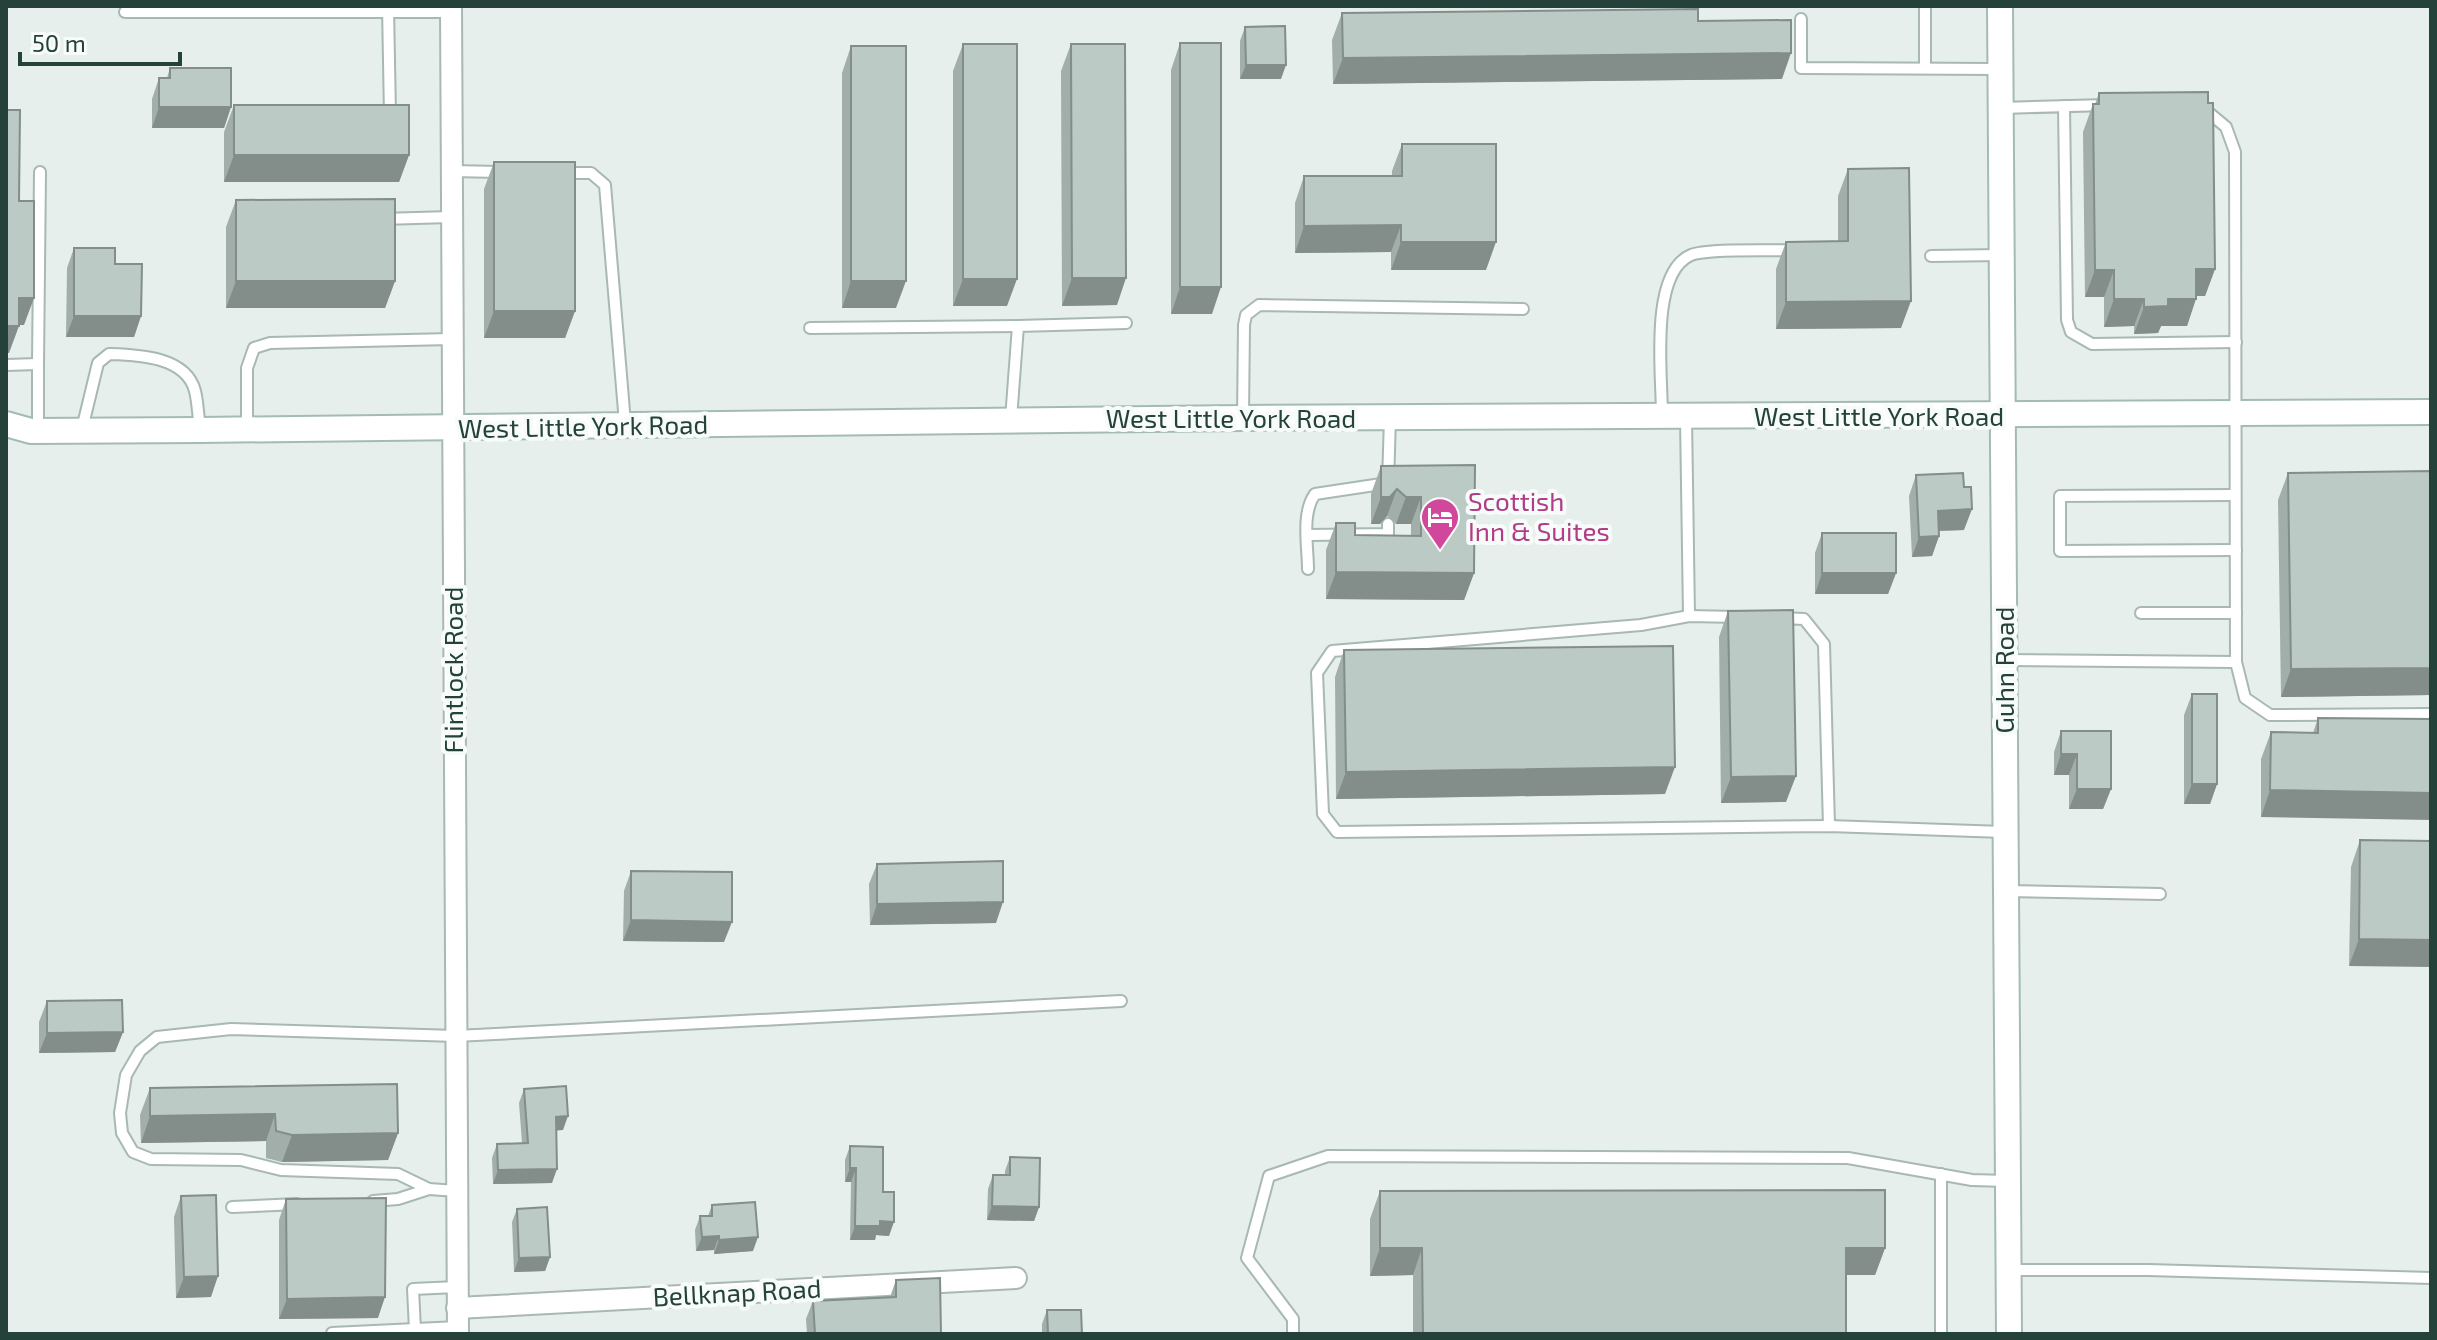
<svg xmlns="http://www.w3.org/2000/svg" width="2437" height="1340" font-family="'Exo 2',sans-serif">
  <rect width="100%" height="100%" fill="#e6efeb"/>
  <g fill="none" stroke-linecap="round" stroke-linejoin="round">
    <g stroke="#a8b8b2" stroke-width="14">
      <g id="lane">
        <polyline points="388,6 390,116"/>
        <polyline points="1925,6 1925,68"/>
        <polyline points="125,12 451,12"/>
        <polyline points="1801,19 1801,68 1998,69"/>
        <polyline points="2064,106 2067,320 2071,332 2092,344 2236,342"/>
        <polyline points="2202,107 2226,127 2235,152 2236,662 2245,698 2270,715 2431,714"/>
        <polyline points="2001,108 2107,105"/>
        <polyline points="451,171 500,172"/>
        <polyline points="564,173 591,173 605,185 625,423"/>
        <polyline points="381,219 451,217"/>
        <polyline points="1931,256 2001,255"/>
        <polyline points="810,328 1018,326"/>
        <polyline points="38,364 40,172"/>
        <polyline points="6,365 38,364 38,429"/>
        <path d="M1662 415C1662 375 1649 273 1691 255 1707 248 1773 251 1795 250"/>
        <polyline points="1243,416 1244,325 1246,315 1259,305 1523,309"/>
        <polyline points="1686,417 1689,616"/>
        <polyline points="1011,419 1018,326 1126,323"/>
        <polyline points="247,428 247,368 254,348 270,343 452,339"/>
        <path d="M82 429 98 363 109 354C137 355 186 356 195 391 198 403 198 416 200 428"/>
        <polyline points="2234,495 2060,496 2060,551 2236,550"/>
        <polyline points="1308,535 1388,534 1388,524"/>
        <path d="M1308 569C1308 547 1301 513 1315 494L1388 483 1390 418"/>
        <polyline points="2141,613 2236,613"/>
        <polyline points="1738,617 1689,616 1641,625 1332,651 1317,673 1323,814 1337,832 1829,826 2004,832"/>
        <polyline points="1782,618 1804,619 1824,644 1829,826"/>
        <polyline points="2005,660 2236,662"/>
        <polyline points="2006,891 2160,894"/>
        <polyline points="1941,1174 1941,1334"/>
        <polyline points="457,1191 429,1189 398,1174 281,1170 241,1160 151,1159 133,1152 122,1133 120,1113 126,1075 140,1051 157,1037 231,1029 456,1036 1121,1001"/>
        <polyline points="373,1201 398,1199 429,1189"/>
        <polyline points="232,1207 297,1204"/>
        <polyline points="2010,1270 2148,1270 2431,1278"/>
        <polyline points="415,1330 413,1289 457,1287"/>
        <polyline points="332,1333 458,1327"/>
        <polyline points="1293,1334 1293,1319 1247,1258 1269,1176 1328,1156 1848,1158 1972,1180 2007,1181"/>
      </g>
    </g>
    <g stroke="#a8b8b2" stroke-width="24">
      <g id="street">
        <polyline points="451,6 458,1334"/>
        <polyline points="457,1308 1016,1278"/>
      </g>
    </g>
    <g stroke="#a4bbb3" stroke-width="28">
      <g id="secondary">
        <polyline points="2000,6 2009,1334"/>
        <polyline points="6,424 31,431 200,430 1243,418 2431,412"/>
      </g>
    </g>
    <use href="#lane" stroke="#fff" stroke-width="10"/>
    <use href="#street" stroke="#fff" stroke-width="20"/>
    <use href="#secondary" stroke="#fff" stroke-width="24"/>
  </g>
  <g fill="#a1aea9">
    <polygon points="1342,13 1698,21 1782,79 1333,84 1332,40"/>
    <polygon points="1245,27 1281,79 1240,79 1240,41"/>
    <polygon points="1180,43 1212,314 1171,314 1171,70"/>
    <polygon points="963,44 1007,306 953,306 953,71"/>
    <polygon points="1071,44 1117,305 1062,306 1061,71"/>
    <polygon points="851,46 896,308 842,308 842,73"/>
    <polygon points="170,68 231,107 224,128 152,128 152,99 159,78 167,78"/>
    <polygon points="2099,93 2215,269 2205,296 2196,296 2187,326 2161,326 2158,333 2134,334 2134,326 2104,327 2104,297 2085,297 2083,132 2093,104 2095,104"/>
    <polygon points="234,105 409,155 399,182 224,182 224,132"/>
    <polygon points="1402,144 1486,270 1391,270 1391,252 1295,253 1295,203 1304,176 1392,176 1392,171"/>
    <polygon points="494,162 575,311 565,338 484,338 484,189"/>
    <polygon points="1848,169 1901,328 1776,329 1776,269 1786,242 1838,241 1838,196"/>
    <polygon points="236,200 395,281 385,308 226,308 226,227"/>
    <polygon points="74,248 115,264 141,316 134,337 66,337 67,268"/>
    <polygon points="1475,465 1474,573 1464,600 1326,599 1326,550 1336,523 1355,535 1411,536 1411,524 1396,524 1387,516 1380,524 1371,524 1371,494 1381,466"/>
    <polygon points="2431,471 2431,695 2281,697 2278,500 2288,473"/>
    <polygon points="1916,475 1964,530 1939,531 1939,536 1932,556 1912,557 1909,496"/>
    <polygon points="1822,533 1896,573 1888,594 1815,594 1815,553"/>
    <polygon points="1728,611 1786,802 1721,803 1719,637"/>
    <polygon points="1344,650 1665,794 1336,799 1335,677"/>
    <polygon points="2192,694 2217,784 2210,804 2184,804 2184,715"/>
    <polygon points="2318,718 2431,719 2261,817 2261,759 2271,732 2313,733"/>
    <polygon points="2061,731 2111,789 2103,809 2069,809 2069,775 2054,775 2054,752"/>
    <polygon points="2360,840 2431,841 2349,966 2351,867"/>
    <polygon points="877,864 996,923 870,925 869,884"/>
    <polygon points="631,871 724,942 623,941 624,891"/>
    <polygon points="47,1001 123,1032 115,1052 39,1053 39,1022"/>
    <polygon points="150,1088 398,1133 388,1160 282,1162 266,1158 266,1141 141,1143 140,1115"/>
    <polygon points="524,1089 563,1130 557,1130 552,1183 493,1184 492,1158 497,1144 522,1143 519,1103"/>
    <polygon points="850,1146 883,1192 889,1236 876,1235 875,1240 850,1240 851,1182 845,1182 845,1160"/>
    <polygon points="1010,1157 1039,1207 1034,1221 987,1220 988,1189 993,1175 1005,1175 1005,1171"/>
    <polygon points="1380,1191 1885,1248 1875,1275 1846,1275 1846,1334 1413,1334 1413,1275 1370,1276 1370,1219"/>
    <polygon points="181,1196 211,1297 176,1298 174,1217"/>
    <polygon points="286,1199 378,1318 279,1319 279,1220"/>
    <polygon points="712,1205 753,1251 714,1254 714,1250 696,1251 695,1230 700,1216 708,1216"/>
    <polygon points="517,1209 550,1257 545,1271 514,1272 512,1222"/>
    <polygon points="896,1280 941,1334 807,1334 806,1319 813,1301 890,1297"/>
    <polygon points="1047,1310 1082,1334 1042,1334 1042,1324"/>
  </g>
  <g fill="#838d89">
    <polygon points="1791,53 1782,79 1333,84 1343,58"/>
    <polygon points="1246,65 1286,65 1281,79 1240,79"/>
    <polygon points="159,107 231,107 224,128 152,128"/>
    <polygon points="234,155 409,155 399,182 224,182"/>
    <polygon points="1401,225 1391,252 1295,253 1304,226"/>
    <polygon points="1401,242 1496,242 1486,270 1391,270"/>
    <polygon points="2196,269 2215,269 2205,296 2186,296"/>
    <polygon points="2095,270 2114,270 2104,297 2085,297"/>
    <polygon points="1072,278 1126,278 1117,305 1062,306"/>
    <polygon points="963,279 1017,279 1007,306 953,306"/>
    <polygon points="236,281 395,281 385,308 226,308"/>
    <polygon points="851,281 906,281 896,308 842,308"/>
    <polygon points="1180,287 1221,287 1212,314 1171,314"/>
    <polygon points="19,298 34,298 24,325 9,325"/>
    <polygon points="2114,299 2144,299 2134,326 2104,327"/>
    <polygon points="2168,299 2196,299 2187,326 2161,326 2158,333 2134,334 2144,307"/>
    <polygon points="1911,301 1901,328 1776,329 1786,302"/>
    <polygon points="494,311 575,311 565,338 484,338"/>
    <polygon points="74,316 141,316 134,337 66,337"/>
    <polygon points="6,326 19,326 9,353 6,353"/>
    <polygon points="1397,489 1387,516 1380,524 1371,524 1381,497"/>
    <polygon points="1406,497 1421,497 1411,524 1396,524"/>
    <polygon points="1972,509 1964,530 1931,531 1938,511"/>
    <polygon points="1939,536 1932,556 1912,557 1919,537"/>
    <polygon points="1336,572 1474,573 1464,600 1326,599"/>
    <polygon points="1822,573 1896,573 1888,594 1815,594"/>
    <polygon points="2431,668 2431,695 2281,697 2291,669"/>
    <polygon points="2061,754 2077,754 2069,775 2054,775"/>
    <polygon points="1675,767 1665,794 1336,799 1346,772"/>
    <polygon points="1796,776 1786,802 1721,803 1731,777"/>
    <polygon points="2192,784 2217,784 2210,804 2184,804"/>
    <polygon points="2077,789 2111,789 2103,809 2069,809"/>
    <polygon points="2270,790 2431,793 2431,820 2261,817"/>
    <polygon points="1003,902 996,923 870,925 877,904"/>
    <polygon points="631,920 732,922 724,942 623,941"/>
    <polygon points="2359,939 2431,940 2431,967 2349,966"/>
    <polygon points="123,1032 115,1052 39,1053 47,1033"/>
    <polygon points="275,1114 266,1141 141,1143 150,1116"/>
    <polygon points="568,1116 563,1130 551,1131 556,1117"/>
    <polygon points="398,1133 388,1160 282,1162 292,1135"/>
    <polygon points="850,1168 856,1168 851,1182 845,1182"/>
    <polygon points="557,1169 552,1183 493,1184 498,1170"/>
    <polygon points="992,1206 1039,1207 1034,1221 987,1220"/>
    <polygon points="880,1221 894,1222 889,1236 876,1235 875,1240 850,1240 855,1226"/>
    <polygon points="719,1236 714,1250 696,1251 702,1237"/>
    <polygon points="758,1237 753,1251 714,1254 719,1240"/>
    <polygon points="1380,1248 1422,1248 1413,1275 1370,1276"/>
    <polygon points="1846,1248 1885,1248 1875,1275 1836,1275"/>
    <polygon points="550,1257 545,1271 514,1272 519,1258"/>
    <polygon points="218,1276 211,1297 176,1298 184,1277"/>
    <polygon points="385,1297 378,1318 279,1319 287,1299"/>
  </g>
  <g fill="#bbcac4" stroke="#838d89" stroke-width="2">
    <polygon points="1698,9 1698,21 1791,20 1791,53 1343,58 1342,13"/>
    <polygon points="1285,26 1286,65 1246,65 1245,27"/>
    <rect x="1180" y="43" width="41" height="244"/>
    <rect x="963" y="44" width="54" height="235"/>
    <polygon points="1071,44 1125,44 1126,278 1072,278"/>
    <rect x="851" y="46" width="55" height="235"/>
    <polygon points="170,68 231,68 231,107 159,107 159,78 170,78"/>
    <polygon points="2208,92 2208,103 2213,103 2215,269 2196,269 2196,299 2168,299 2168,306 2144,307 2144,299 2114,299 2114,270 2095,270 2093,104 2099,104 2099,93"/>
    <rect x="234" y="105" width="175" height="50"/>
    <polygon points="6,110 20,110 19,201 34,201 34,298 19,298 19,326 6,326"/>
    <polygon points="1402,144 1496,144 1496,242 1401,242 1401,225 1304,226 1304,176 1402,176"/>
    <rect x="494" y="162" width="81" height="149"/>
    <polygon points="1909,168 1911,301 1786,302 1786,242 1848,241 1848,169"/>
    <polygon points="395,199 395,281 236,281 236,200"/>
    <polygon points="74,248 115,248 115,264 142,264 141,316 74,316"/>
    <polygon points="1475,465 1474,573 1336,572 1336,523 1355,523 1355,535 1421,536 1421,497 1406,497 1397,489 1390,497 1381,497 1381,466"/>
    <polygon points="2431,471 2431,668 2291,669 2288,473"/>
    <polygon points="1963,473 1964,487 1971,487 1972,509 1938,511 1939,536 1919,537 1916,475"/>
    <rect x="1822" y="533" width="74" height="40"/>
    <polygon points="1793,610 1796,776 1731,777 1728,611"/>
    <polygon points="1673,646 1675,767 1346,772 1344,650"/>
    <rect x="2192" y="694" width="25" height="90"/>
    <polygon points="2318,718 2431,719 2431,793 2270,790 2271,732 2318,733"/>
    <polygon points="2061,731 2111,731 2111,789 2077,789 2077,754 2061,754"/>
    <polygon points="2360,840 2431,841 2431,940 2359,939"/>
    <polygon points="1003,861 1003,902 877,904 877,864"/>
    <polygon points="631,871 732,872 732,922 631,920"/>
    <polygon points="122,1000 123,1032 47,1033 47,1001"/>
    <polygon points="397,1084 398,1133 292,1135 276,1131 275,1114 150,1116 150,1088"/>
    <polygon points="566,1086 568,1116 556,1117 557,1169 498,1170 497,1144 528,1143 524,1089"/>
    <polygon points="850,1146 883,1147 883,1192 894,1192 894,1222 880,1221 880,1226 855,1226 856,1168 850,1168"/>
    <polygon points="1010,1157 1040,1158 1039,1207 992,1206 993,1175 1010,1175"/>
    <polygon points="1885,1190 1885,1248 1846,1248 1846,1334 1423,1334 1422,1248 1380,1248 1380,1191"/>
    <polygon points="216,1195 218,1276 184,1277 181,1196"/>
    <polygon points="386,1198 385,1297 287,1299 286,1199"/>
    <polygon points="755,1202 758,1237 719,1240 719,1236 702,1237 700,1216 712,1216 712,1205"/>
    <polygon points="547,1207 550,1257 519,1258 517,1209"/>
    <polygon points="940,1278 941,1334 815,1334 813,1301 896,1297 896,1280"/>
    <polygon points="1047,1310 1081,1310 1082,1334 1048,1334"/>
  </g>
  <defs>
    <g id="hotel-pin" transform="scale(2)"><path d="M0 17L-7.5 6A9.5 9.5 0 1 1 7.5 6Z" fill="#d1479c" stroke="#f7fbf9"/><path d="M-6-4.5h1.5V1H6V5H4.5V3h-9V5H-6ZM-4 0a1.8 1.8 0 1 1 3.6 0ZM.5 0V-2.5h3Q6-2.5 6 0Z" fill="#fff"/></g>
  </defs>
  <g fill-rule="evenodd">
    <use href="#hotel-pin" x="1440" y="517"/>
  </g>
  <g text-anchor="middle" stroke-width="8" stroke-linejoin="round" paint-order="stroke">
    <g font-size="26" fill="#24423a" stroke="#f7fbf9">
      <text x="1879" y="426">West Little York Road</text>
      <text x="1231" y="428">West Little York Road</text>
      <text transform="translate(583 427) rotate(-1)" y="9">West Little York Road</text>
      <text transform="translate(454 670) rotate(-90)" y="9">Flintlock Road</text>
      <text transform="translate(2005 670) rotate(-90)" y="9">Guhn Road</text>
      <text transform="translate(737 1293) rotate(-3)" y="9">Bellknap Road</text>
    </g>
    <g font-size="26" fill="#b23c85" stroke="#f7fbf9" text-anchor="start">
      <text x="1468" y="511">Scottish<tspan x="1468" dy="30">Inn &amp; Suites</tspan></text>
    </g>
  </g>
  <rect width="2437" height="1340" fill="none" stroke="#24423a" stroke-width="16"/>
  <path d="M20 52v12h160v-12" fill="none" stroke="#24423a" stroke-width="4"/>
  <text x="32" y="52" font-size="24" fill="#24423a" stroke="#f7fbf9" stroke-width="6" paint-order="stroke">50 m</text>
</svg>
